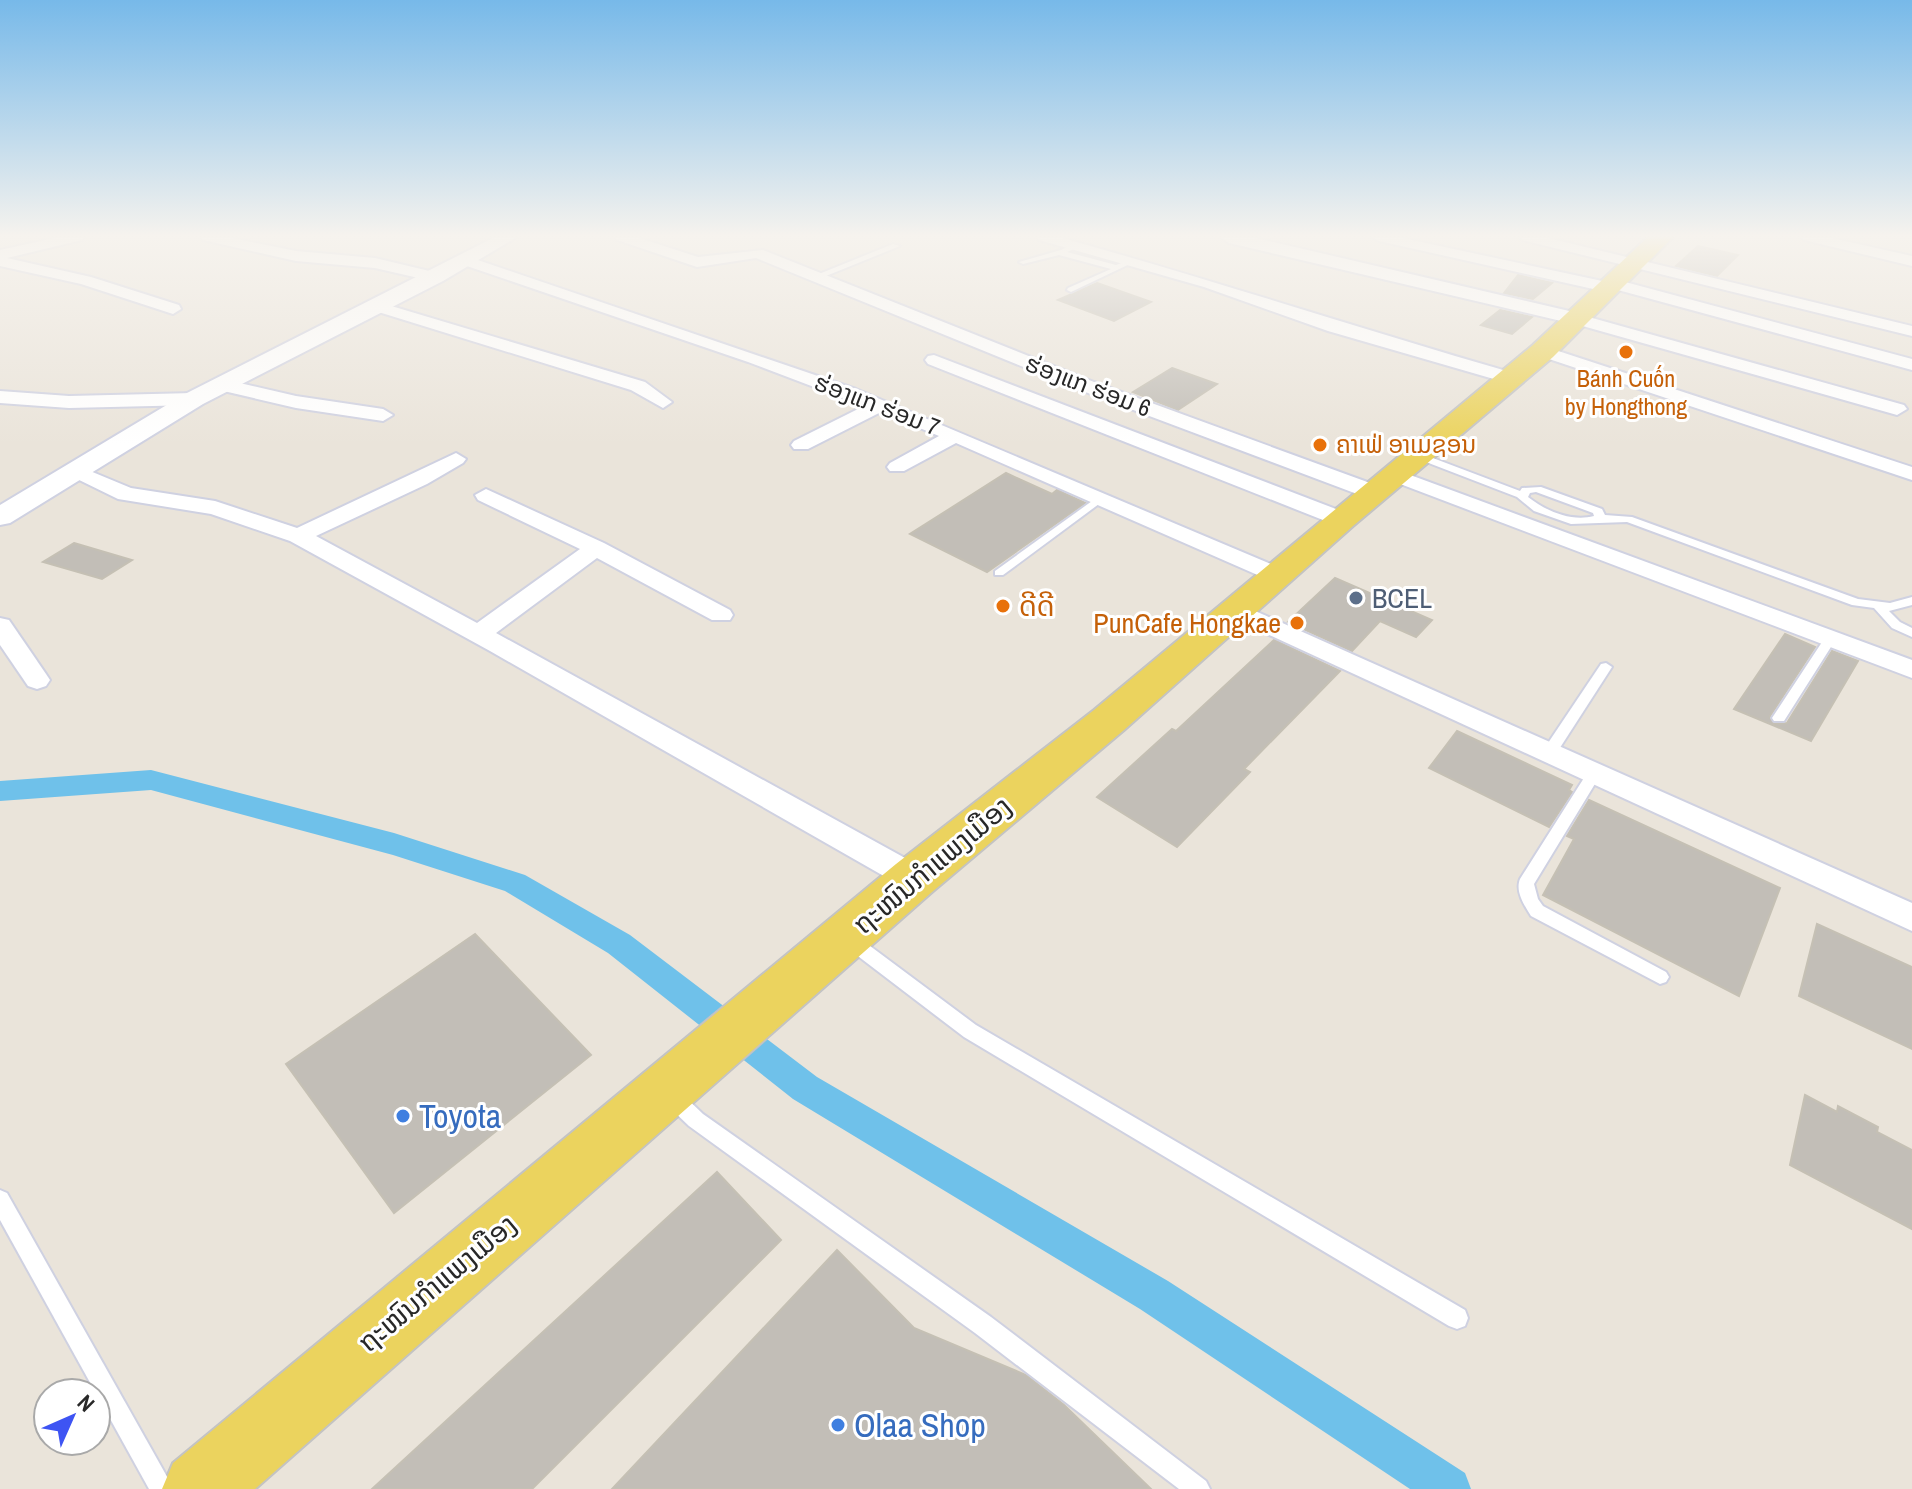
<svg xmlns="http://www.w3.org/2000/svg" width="1912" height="1489" font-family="'Archivo Narrow','Noto Sans Lao',sans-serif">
  <rect width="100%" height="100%" fill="#eae4da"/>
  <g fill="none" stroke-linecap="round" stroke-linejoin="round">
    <polygon fill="#6fc1ea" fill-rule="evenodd" points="151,770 394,833 525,875 630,935 817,1077 1168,1281 1465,1473 1471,1489 1410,1489 1140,1309 793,1099 608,953 505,891 393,855 151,790 0,801 0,781"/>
  </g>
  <g fill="#c2beb7" stroke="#c5c0b4" stroke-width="2">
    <polygon points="1698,246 1738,255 1717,276 1676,266"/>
    <polygon points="1518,275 1552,283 1533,299 1504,293"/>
    <polygon points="1097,283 1151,302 1114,321 1058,300"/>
    <polygon points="1500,310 1532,317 1512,334 1481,325"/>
    <polygon points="1172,368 1217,384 1178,410 1133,392"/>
    <polygon points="1006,473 1052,494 1057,490 1085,503 987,572 910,534"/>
    <polygon points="74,543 132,560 102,579 43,562"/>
    <polygon points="1335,578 1432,620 1416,637 1380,621 1352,651 1288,622"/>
    <polygon points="1785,634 1815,647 1770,716 1774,724 1787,723 1832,651 1858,661 1811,741 1734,709"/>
    <polygon points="1274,640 1340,671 1244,769 1250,772 1177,847 1097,797 1172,729 1176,731"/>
    <polygon points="1457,731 1572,785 1569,790 1572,792 1549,827 1429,768"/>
    <polygon points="1589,800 1780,888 1739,996 1543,895 1574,839 1567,836"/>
    <polygon points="1817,924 1912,967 1912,1049 1799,996"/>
    <polygon points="475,934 591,1055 394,1213 286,1064"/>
    <polygon points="1805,1095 1837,1112 1838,1106 1878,1127 1877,1132 1912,1150 1912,1229 1790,1165"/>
    <polygon points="717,1172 781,1240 532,1489 372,1489"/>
    <polygon points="837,1250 914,1328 1026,1375 1064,1405 1151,1489 612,1489"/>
  </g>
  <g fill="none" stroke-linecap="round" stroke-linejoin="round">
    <g stroke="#cfd1e1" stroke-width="4">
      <g id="service">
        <polygon points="1075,243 1079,245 1078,247 1067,252 1116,265 1132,259 1136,261 1071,292 1067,290 1068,288 1111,269 1059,255 1023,264 1019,262 1061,250"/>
        <polygon points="893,244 900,246 821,278 814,276"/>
        <path d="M1417 452 1520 491 1522 488 1541 487 1602 509 1605 515 1632 517 1858 599 1890 603 1912 597V605L1889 611 1900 622 1912 628V637L1892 628 1874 608 1852 605 1627 522 1571 524 1534 511 1517 497 1413 457 1412 455ZM1536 492 1593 513 1594 516C1571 522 1546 511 1528 497L1530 493Z"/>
        <polygon points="1099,496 1103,497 1103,501 1003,575 995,575 995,571"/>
        <polygon points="1830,635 1836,639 1784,721 1774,721 1772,718 1774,715 1826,636"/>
        <polygon points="1606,663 1612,667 1554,757 1544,757 1542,753 1544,749 1601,664"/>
        <path d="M1594 769 1599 770 1601 774 1534 884 1538 899 1543 906 1666 972 1669 977 1666 982 1660 984 1531 916C1524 905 1515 891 1520 879L1589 770Z"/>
        <polygon points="852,935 858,937 976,1025 1465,1310 1468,1318 1465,1326 1457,1329 1449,1326 964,1037 846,947 844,942 846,937"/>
        <polygon points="673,1089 680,1092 703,1114 991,1317 1206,1481 1210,1489 1179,1489 975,1333 689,1126 666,1104 664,1098 666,1092"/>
        <polygon points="0,1190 7,1193 174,1489 149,1489 0,1220"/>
      </g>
    </g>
    <g stroke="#cfd1e1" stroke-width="4">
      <g id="minor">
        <polygon points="59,237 84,237 82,240 7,258 91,277 179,305 181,309 173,314 81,284 0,266 0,250"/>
        <polygon points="201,237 227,237 296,251 375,258 442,274 444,277 436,282 375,268 296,261 203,240"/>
        <polygon points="615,237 636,237 698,257 763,250 1094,382 1381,487 1384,492 1381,497 1365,497 1080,390 756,258 697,267 617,240"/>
        <path d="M1037 237H1059C1213 280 1364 330 1517 374L1520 378 1511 384 1328 331 1204 287 1039 240Z"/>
        <polygon points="1372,237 1398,237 1607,282 1614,279 1912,359 1912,370 1618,290 1611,293 1379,241"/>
        <polygon points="1520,237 1544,237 1912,326 1912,336 1522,240"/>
        <polygon points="1802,237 1827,237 1912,256 1912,266 1804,240"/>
        <polygon points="466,256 856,389 1285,570 1289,575 1285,580 1269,580 956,443 904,471 890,471 887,467 890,463 939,436 881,412 808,449 794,449 791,445 794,441 864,406 748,362 461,264 461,258"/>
        <polygon points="378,302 645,382 672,402 663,408 631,390 372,310 370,307"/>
        <polygon points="1578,314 1904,405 1907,409 1897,415 1890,413 1572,323 1570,319 1572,315"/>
        <polygon points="1543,346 1912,467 1912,480 1537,355 1534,351"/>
        <polygon points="934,355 1349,514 1352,519 1341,526 1333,524 928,364 925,360 928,356"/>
        <polygon points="222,379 296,396 383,409 393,415 383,421 296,408 215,389 213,385"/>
        <polygon points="0,391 69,396 194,393 203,399 194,405 69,408 0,403"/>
        <polygon points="456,453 466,459 463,463 427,484 316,536 477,623 580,549 478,500 475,495 486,489 604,543 730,610 733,615 730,620 712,620 597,558 496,633 925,869 930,878 925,887 914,891 903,887 490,651 290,541 211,514 118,499 71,476 68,472 78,466 131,488 215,501 297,528"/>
        <polygon points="1394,469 1912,660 1912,678 1387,479 1384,475"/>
        <polygon points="1235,602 1912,903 1912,931 1226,615 1223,610 1226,605"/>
        <polygon points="0,618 9,620 46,674 50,680 46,686 37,689 28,686 0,645"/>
      </g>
    </g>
    <g stroke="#cfd1e1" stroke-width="4">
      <g id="tertiary">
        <polygon points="495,237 517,237 443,281 203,404 10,523 0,525 0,505 185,394"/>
        <polygon points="1220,237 1252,237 1578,313 1589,319 1578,325 1229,243"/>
      </g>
    </g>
    <g stroke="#c3c3c3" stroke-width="4">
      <polygon id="primary" points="1648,237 1673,237 1553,357 1353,526 1124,730 932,892 255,1489 162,1489 173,1463 896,864 1094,710 1533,345"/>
    </g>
    <use href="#service" fill="#fff" fill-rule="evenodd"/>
    <use href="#minor" fill="#fff" fill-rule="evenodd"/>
    <use href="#tertiary" fill="#fff" fill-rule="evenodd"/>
    <use href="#primary" fill="#ebd35e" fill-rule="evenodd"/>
  </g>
  <linearGradient id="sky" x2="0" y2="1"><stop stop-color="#77b9e9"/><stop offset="0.53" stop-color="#f6f3ee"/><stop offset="1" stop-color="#f6f3ee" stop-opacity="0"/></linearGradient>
  <rect width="1912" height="445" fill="url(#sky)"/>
  <g fill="#e8710a" stroke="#fff" stroke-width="3">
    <circle cx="1626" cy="352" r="8"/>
    <circle cx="1320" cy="445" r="8"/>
    <circle cx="1003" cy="606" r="8"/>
    <circle cx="1297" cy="623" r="8"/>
  </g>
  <circle fill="#5c6f8a" stroke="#fff" stroke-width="3" cx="1356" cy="598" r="8"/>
  <g fill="#3f7fe0" stroke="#fff" stroke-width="3">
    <circle cx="403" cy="1116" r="8"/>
    <circle cx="838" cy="1425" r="8"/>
  </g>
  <g text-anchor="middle" stroke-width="6" stroke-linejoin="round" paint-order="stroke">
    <g font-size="24" fill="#c56008" stroke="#fff">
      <text x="1626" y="387">Bánh Cuốn<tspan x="1626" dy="28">by Hongthong</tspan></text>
      <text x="1336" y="453" text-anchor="start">ຄາເຟ່ ອາເມຊອນ</text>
    </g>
    <g font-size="24" fill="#282828" stroke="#fff">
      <text transform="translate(1088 386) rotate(21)" y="8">ຮ່ອງແກ ຮ່ອມ 6</text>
      <text transform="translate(877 405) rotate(21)" y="8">ຮ່ອງແກ ຮ່ອມ 7</text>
    </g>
    <g font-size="28" fill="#4e5e75" stroke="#fff" text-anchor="start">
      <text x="1372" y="608">BCEL</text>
    </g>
    <g font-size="28" fill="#c56008" stroke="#fff" text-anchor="start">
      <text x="1019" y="616">ດີດີ</text>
      <text x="1281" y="633" text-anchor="end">PunCafe Hongkae</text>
    </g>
    <g font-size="28" fill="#282828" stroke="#fff">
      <text transform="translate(932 865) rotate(-40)" y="10">ຖະໜົນກຳແພງເມືອງ</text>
      <text transform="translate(437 1283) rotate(-40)" y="10">ຖະໜົນກຳແພງເມືອງ</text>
    </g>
    <g font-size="34" fill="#366cbe" stroke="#fff" text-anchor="start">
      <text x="419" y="1128">Toyota</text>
      <text x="854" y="1437">Olaa Shop</text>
    </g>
  </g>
  <g transform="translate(72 1417) rotate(45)"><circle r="38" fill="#ffffff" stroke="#a9a9a9" stroke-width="2"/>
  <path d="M0-6L14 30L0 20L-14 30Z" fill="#3e54f3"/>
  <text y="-12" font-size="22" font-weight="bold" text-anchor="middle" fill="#282828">N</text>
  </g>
</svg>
